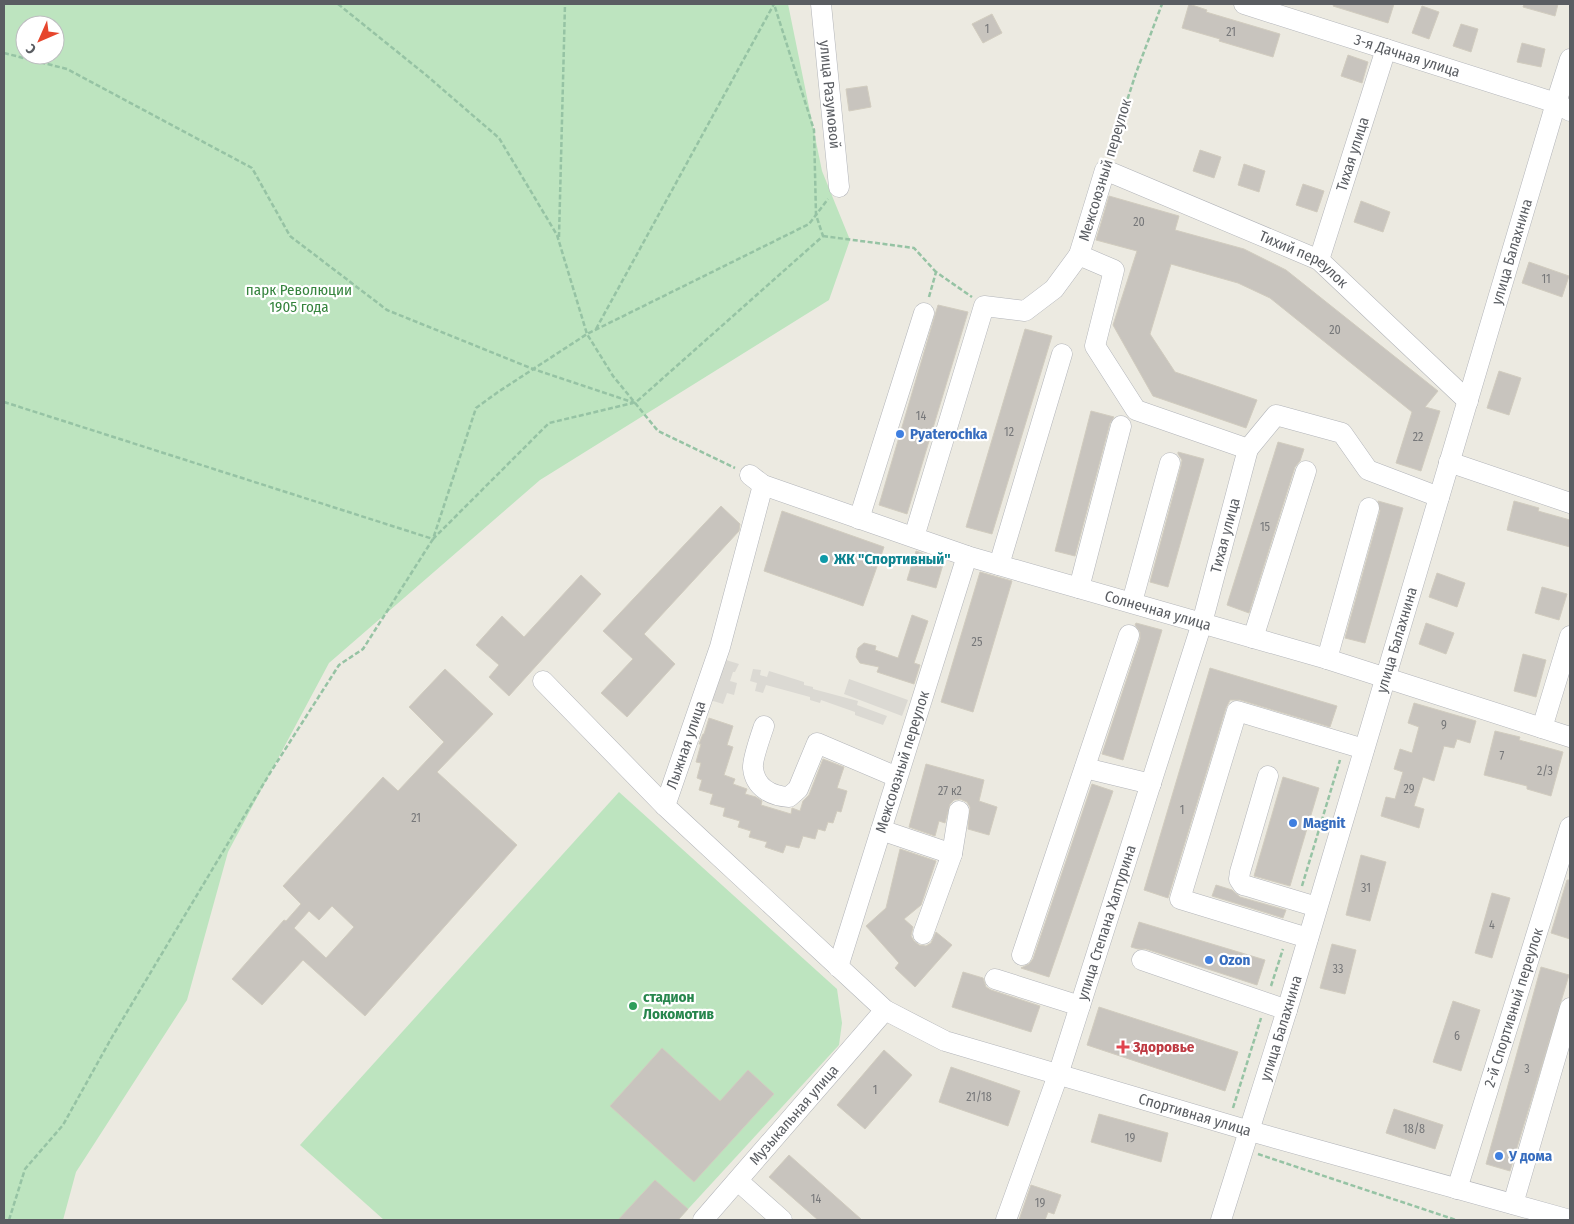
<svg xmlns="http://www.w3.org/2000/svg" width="1574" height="1224" font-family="'Fira Sans Condensed',sans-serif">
  <rect width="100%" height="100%" fill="#eceae1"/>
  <g fill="#dbd9d3">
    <polygon points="726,660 739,664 735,672 733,672 730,681 737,683 734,695 727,693 723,704 710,700 721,668 724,668"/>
    <polygon points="753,669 761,670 760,675 767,677 769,671 804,682 804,685 813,687 813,689 858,701 857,705 887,716 883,725 855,715 855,712 821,700 820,703 810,700 810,697 766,685 763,693 755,691 757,683 750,681"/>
    <polygon points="849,679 908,700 902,716 844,694"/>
  </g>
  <g fill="#bde4bf" fill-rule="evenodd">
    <path d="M4 4H788L822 171 850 240 829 300 540 480 329 663 228 852 187 1000 76 1172 63 1220H4ZM25 25H55V55H25Z"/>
    <polygon points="619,792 837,989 842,1023 839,1045 678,1220 384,1220 300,1145"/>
  </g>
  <g fill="#c8c4be" stroke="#d1ccbf" fill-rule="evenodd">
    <polygon points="1189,4 1207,10 1206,12 1280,34 1273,57 1219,41 1220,39 1182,28"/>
    <polygon points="1334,4 1394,4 1388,23 1333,6"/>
    <polygon points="1524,4 1558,4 1555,16 1523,7"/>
    <polygon points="1422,6 1439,12 1429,39 1412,33"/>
    <polygon points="992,14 1002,33 983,43 972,24"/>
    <polygon points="1461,24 1478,29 1471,52 1453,46"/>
    <polygon points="1522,43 1545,49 1541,67 1517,62"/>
    <polygon points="1348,55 1368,62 1362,83 1341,76"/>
    <polygon points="867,86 871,107 849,111 846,89"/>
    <polygon points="1200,150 1221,157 1214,178 1193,171"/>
    <polygon points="1244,164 1265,171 1259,192 1238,185"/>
    <polygon points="1303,184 1324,191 1317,212 1296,205"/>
    <polygon points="1109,196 1179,216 1175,230 1244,249 1286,270 1438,391 1425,407 1440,411 1421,471 1396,463 1412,412 1270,298 1238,283 1171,264 1150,334 1175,372 1257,400 1246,428 1153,396 1113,325 1137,251 1096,240"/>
    <polygon points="1361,201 1390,212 1383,232 1354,222"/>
    <polygon points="1529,262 1569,276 1562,297 1522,283"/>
    <polygon points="938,305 968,312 907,514 879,505"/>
    <polygon points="1025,329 1052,336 992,534 966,527"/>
    <polygon points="1499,371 1521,378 1509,415 1487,408"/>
    <polygon points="1091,411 1114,417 1110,423 1075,556 1055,551"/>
    <polygon points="1278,442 1304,449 1300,461 1295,467 1249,613 1227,605"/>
    <polygon points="1178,452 1204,459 1168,587 1150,582 1181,466 1182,460 1178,454"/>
    <polygon points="1378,501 1403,508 1365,643 1345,638 1380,511"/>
    <polygon points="1514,501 1539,508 1538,511 1570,520 1570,547 1507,530"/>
    <polygon points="721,506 740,524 739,531 644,634 675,664 627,717 601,693 633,659 603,631"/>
    <polygon points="782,511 884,547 863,606 764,571"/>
    <polygon points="916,551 944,561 936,588 907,580"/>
    <polygon points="980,572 1012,581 973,712 941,702"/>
    <polygon points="1437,573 1465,583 1457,607 1429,597"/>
    <polygon points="581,575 601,594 509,696 489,677 499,665 476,645 502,616 524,637"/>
    <polygon points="1542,587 1567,594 1559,620 1535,613"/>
    <polygon points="912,615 928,621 914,663 920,665 914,684 877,672 879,667 860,663 856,657 858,648 864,643 876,646 875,650 898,658"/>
    <polygon points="1136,623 1162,630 1123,760 1102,754 1140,639 1140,632 1135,625"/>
    <polygon points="1426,623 1454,633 1446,654 1419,644"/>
    <polygon points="1523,654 1546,660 1536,697 1514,691"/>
    <polygon points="1210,668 1337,706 1330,727 1240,700 1230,700 1226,708 1168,898 1144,890"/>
    <path d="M445 669 493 714 437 772 517 845 365 1016 303 960 262 1005 232 979 284 920 286 921 301 904 283 886 383 777 398 791 444 742 409 707ZM332 906 354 927 326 958 294 928 309 911 319 920Z"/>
    <polygon points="1414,703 1476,721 1470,743 1457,739 1454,748 1444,746 1434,781 1423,777 1414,806 1424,809 1419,828 1381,816 1386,797 1395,799 1403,772 1394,769 1400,749 1412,753 1419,727 1408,723"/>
    <polygon points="709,718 733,726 727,745 733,747 724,775 735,779 733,784 747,789 745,794 756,797 762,801 761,805 791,814 792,808 800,811 803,801 809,795 823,759 844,767 837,788 847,791 841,812 837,811 833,823 828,822 825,831 818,829 815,839 803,836 799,848 786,845 783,853 765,847 767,842 749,837 751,831 738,827 740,821 723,816 725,808 710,804 713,794 699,790 702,780 697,778 701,763 696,762 701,744 699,744 703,734 704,734"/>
    <polygon points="1495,731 1520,737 1519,740 1563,752 1551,796 1527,789 1527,786 1484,775"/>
    <polygon points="926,764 984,780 979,801 997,807 989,835 968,829 970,807 967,802 960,799 954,800 950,804 945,823 939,821 935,836 909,827"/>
    <polygon points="1283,777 1319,788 1290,886 1254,876"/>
    <polygon points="1092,784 1113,791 1049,977 1021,968 1029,964 1033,959"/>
    <polygon points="900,849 936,861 921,905 904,919 913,927 911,936 914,941 919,945 926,946 931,943 936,932 952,945 915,987 895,968 899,963 866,926 886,908"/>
    <polygon points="1361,855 1386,862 1370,921 1346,915"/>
    <polygon points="1567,880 1570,880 1570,939 1551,933"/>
    <polygon points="1216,885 1232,890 1240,897 1286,910 1283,918 1212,896"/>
    <polygon points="1492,893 1510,898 1492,958 1475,953"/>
    <polygon points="1139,922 1265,960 1257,985 1146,949 1138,949 1131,947"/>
    <polygon points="1332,944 1356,950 1345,994 1320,988"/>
    <polygon points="1541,967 1569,975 1510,1171 1486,1164"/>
    <polygon points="963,972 983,978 986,987 991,990 1040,1006 1031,1032 952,1007"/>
    <polygon points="1453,1001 1480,1010 1461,1071 1433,1062"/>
    <polygon points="1099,1007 1238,1052 1225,1091 1087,1045"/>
    <polygon points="662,1048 720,1101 748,1070 774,1094 694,1182 610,1106"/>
    <polygon points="884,1050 912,1075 865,1129 837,1105"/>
    <polygon points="951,1067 1020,1091 1008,1126 939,1102"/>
    <polygon points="1394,1109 1443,1125 1435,1149 1386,1133"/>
    <polygon points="1099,1114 1168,1133 1161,1162 1091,1142"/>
    <polygon points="789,1155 862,1220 818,1220 769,1177"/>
    <polygon points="655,1180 688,1209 678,1220 618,1220"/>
    <polygon points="1031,1185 1061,1195 1054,1214 1048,1212 1045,1220 1019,1220"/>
  </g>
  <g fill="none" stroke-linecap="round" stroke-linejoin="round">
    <g stroke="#b2b4b9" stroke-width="21">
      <g id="minor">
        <path id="s1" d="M821 4 839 187"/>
        <path id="s2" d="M1244 4 1556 103 1570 111"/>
        <path id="s3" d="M1319 260 1386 49"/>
        <polyline points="1449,462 1570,503"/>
        <path id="s4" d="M750 475 763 485 967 556 1327 659 1570 737"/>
        <path id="s5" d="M763 485 720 647 665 806 885 1010 945 1041 1250 1131 1570 1220"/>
        <path id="s6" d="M1439 497 1368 470 1342 433 1276 415 1248 449 1136 410 1095 346 1114 270 1079 255 1105 170 1319 260 1468 401"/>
        <polyline points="859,519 924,313"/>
        <polyline points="914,537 984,306 1025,311 1054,289 1079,255"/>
        <polyline points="999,565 1062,354"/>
        <polyline points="1079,588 1121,426"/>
        <polyline points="1132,602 1170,463"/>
        <polyline points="1253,638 1306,471"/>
        <polyline points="1327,659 1369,508"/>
        <polyline points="543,681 665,806"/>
        <path d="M764 726C761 735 752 760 753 768 755 788 772 796 789 797L798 789 817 743 897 777"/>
        <polyline points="1542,728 1570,636"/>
        <polyline points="1085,768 1151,784"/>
        <polyline points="1268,776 1240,872 1239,879 1243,885 1247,886 1317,907"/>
        <polyline points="881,830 952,854"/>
        <polyline points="923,934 952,854 959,811"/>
        <polyline points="1308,938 1180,899 1237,711 1364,749"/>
        <polyline points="1022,955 1129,635"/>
        <polyline points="1142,960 1287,1010"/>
        <path id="s7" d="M838 967 967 556"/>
        <polyline points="995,979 1080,1006"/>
        <polyline points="738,1181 782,1220"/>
        <path id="s8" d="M1457 1189 1570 827"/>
        <polyline points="1513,1204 1570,1008"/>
        <path id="s9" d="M703 1220 885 1010"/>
        <path id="s10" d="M1006 1220 1058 1075 1202 623 1248 449"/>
        <path id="s11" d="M1221 1220 1287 1010 1556 103 1570 59"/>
      </g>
    </g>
    <g stroke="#96c3a4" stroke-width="2.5" stroke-dasharray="5 2.5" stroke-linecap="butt">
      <polyline points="338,4 426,75 499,138 557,235 587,334 613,376 658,431 735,468"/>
      <polyline points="4,53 67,69 252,168 290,236 387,310 533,369 635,403 823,236 816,215 814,130 774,4"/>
      <polyline points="1109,156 1136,73 1162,4"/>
      <polyline points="823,236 914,248 936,272"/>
      <polyline points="559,237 565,4"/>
      <polyline points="929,297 936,272 972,297"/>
      <polyline points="596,329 774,4"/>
      <polyline points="4,402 433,539 549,423 633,403"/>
      <polyline points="1302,886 1340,760"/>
      <polyline points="1271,986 1283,949"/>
      <polyline points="1233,1108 1261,1018"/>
      <polyline points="1258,1154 1456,1220"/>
      <polyline points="9,1220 25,1169 63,1125 112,1037 270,773 339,665 363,649 433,539 476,408 498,392 587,334 809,224 828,199"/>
    </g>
    <use href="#minor" stroke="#fff" stroke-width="20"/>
  </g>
  <g fill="#3f7fe0" stroke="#fff" stroke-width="2">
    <circle cx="900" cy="434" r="5"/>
    <circle cx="1293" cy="823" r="5"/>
    <circle cx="1209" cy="960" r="5"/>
    <circle cx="1499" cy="1156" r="5"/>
  </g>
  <circle fill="#0f9aa8" stroke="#fff" stroke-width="2" cx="824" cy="559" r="5"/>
  <circle fill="#2e9e5b" stroke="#fff" stroke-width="2" cx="633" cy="1006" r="5"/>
  <path fill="#e0444e" stroke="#fff" stroke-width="2" d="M1120.5 1039.5h5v5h5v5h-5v5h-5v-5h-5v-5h5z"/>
  <g text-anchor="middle" stroke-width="4.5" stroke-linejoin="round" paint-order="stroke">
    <g font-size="12" fill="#767779">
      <text x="987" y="33">1</text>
      <text x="1231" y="36">21</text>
      <text x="1139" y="226">20</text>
      <text x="1546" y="283">11</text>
      <text x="1335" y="334">20</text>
      <text x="921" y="420">14</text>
      <text x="1009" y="436">12</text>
      <text x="1418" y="441">22</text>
      <text x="1265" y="531">15</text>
      <text x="977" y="646">25</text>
      <text x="1444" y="729">9</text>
      <text x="1502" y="760">7</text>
      <text x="1545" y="775">2/3</text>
      <text x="1409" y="793">29</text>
      <text x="950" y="795">27 к2</text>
      <text x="1182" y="814">1</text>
      <text x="416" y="822">21</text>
      <text x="1366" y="892">31</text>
      <text x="1492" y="929">4</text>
      <text x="1338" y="973">33</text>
      <text x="1457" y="1040">6</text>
      <text x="1527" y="1073">3</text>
      <text x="875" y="1094">1</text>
      <text x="979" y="1101">21/18</text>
      <text x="1414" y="1133">18/8</text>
      <text x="1130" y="1142">19</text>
      <text x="816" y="1203">14</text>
      <text x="1040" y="1207">19</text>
    </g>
    <g font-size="15" fill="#5a5d62" stroke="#fff">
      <text dy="5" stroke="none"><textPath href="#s2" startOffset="171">3-я Дачная улица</textPath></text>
      <text dy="5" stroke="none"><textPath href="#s1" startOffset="91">улица Разумовой</textPath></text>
      <text dy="5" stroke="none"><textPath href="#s3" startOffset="111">Тихая улица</textPath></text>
      <text transform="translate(1105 170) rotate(-73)" y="5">Межсоюзный переулок</text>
      <text dy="5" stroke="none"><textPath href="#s11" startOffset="1011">улица Балахнина</textPath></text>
      <text dy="5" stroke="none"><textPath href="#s6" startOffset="852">Тихий переулок</textPath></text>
      <text dy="5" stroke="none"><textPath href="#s10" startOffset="719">Тихая улица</textPath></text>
      <text dy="5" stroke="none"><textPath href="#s4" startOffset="431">Солнечная улица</textPath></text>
      <text dy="5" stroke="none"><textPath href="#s11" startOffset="606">улица Балахнина</textPath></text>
      <text transform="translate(686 745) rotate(-71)" y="5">Лыжная улица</text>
      <text dy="5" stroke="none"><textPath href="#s7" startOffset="215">Межсоюзный переулок</textPath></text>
      <text dy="5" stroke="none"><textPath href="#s10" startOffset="314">улица Степана Халтурина</textPath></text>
      <text dy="5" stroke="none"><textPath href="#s8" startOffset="190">2-й Спортивный переулок</textPath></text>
      <text dy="5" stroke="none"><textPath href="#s11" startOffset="201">улица Балахнина</textPath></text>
      <text dy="5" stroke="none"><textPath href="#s9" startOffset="139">Музыкальная улица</textPath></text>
      <text dy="5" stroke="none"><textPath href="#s5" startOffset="964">Спортивная улица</textPath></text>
    </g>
    <g font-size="15" fill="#36843e" stroke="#fff">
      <text x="299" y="295">парк Революции<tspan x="299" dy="17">1905 года</tspan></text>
    </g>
    <g font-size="15" font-weight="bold" fill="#366cbe" stroke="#fff" text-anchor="start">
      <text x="910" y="439">Pyaterochka</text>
      <text x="1303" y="828">Magnit</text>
      <text x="1219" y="965">Ozon</text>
      <text x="1509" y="1161">У дома</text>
    </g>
    <g font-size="15" font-weight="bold" fill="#0d838f" stroke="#fff" text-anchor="start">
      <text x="834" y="564">ЖК "Спортивный"</text>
    </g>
    <g font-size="15" font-weight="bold" fill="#27864d" stroke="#fff" text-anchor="start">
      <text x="643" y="1002">стадион<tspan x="643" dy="17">Локомотив</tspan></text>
    </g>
    <g font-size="15" font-weight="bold" fill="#be3a42" stroke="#fff" text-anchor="start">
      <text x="1133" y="1052">Здоровье</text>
    </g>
  </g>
  <rect width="1574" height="1224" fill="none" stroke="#5a5d62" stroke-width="10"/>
  <g transform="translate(40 40) rotate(225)"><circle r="24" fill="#ffffff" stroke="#bdbec0"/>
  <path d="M0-4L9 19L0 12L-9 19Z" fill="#e6462d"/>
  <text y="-8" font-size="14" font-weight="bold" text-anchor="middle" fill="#5a5d62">С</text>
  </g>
</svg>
